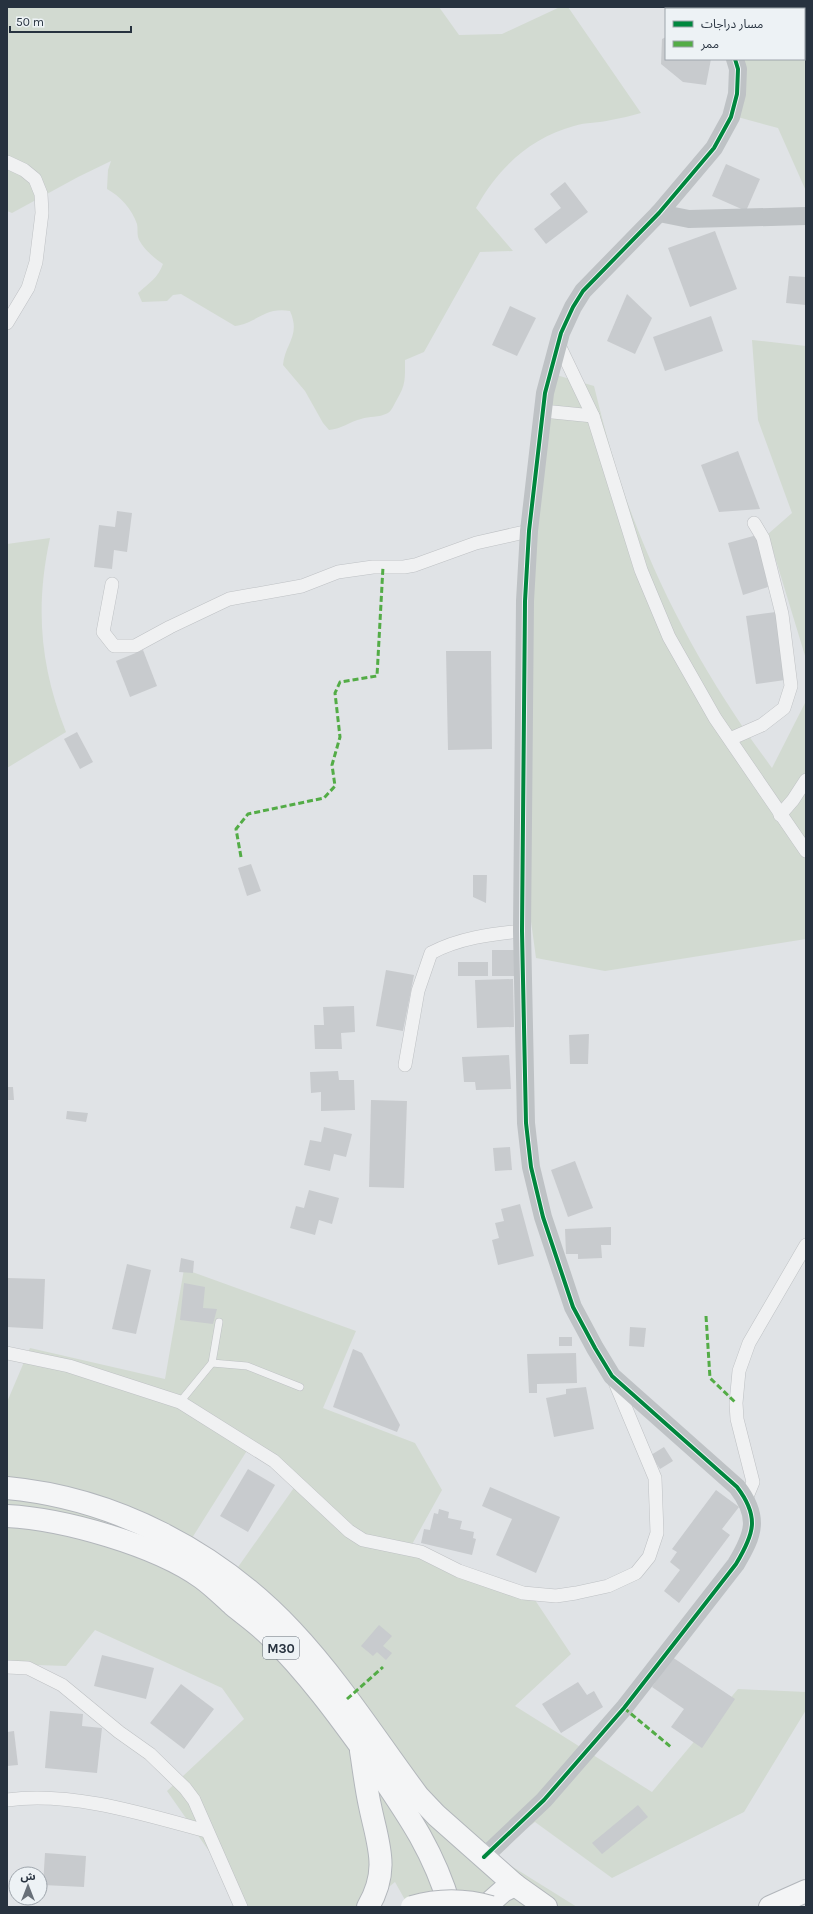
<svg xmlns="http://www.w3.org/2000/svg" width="813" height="1914" font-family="Karla,'Noto Sans Arabic',sans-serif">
  <rect width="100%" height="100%" fill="#e0e3e6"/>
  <g fill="#d2dad1" fill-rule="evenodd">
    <path d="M7 7H439L459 35 502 34 560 7H568L641 113C631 116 621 118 611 120 599 123 586 122 574 126 530 138 498 168 476 208L513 251 480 252 424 352 405 360C405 381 406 385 395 403 393 407 391 411 388 413 378 418 370 416 361 419 349 422 342 429 329 430L323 423 305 391 283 365C285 343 301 336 290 311 263 307 258 323 235 326L181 294 173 295 167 301 142 302 138 293C149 283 158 278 163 264 155 259 141 247 138 237 137 233 138 228 137 224 132 209 120 196 107 189L108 170 111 161 78 177 12 213 7 211Z"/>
    <polygon points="705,7 806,7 806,191 778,128 734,116 731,59 804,59 804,9 707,9"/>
    <polygon points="752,340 806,346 806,659 768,534 792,513 758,420"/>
    <path d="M546 372 594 386C605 431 617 476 634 520 668 609 715 691 772 768L806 701V939L605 971 536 958 522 855 534 513Z"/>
    <path d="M50 538C35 607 40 666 66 732L7 768V544Z"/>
    <path d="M184 1269 356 1331 323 1408 415 1443 442 1490 410 1548 533 1597 571 1654 515 1706 652 1792 738 1689 806 1692V1710L744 1812 612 1878 535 1822 492 1854 577 1907H409L395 1882 364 1907H248L167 1791 244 1719 222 1688 95 1630 66 1666 7 1664V1402L30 1348 165 1379ZM248 1449 298 1482 231 1577 187 1546Z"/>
  </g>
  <g fill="#c8cbce">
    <polygon points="666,37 666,59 711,59 706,85 683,82 661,64 662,39"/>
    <polygon points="726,164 760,179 746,211 712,196"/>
    <polygon points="565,182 588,212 546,244 534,229 561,208 550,194"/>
    <polygon points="715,231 737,289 690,307 668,248"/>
    <polygon points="789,276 806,277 806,305 786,303"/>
    <polygon points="627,294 652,318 635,354 607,341"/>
    <polygon points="510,306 536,318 517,356 492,345"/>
    <polygon points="711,316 723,351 665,371 653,337"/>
    <polygon points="738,451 760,509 719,512 701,465"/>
    <polygon points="117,511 132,513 127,552 114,550 112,569 94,567 99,525 115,527"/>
    <polygon points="757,535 768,587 743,595 728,543"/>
    <polygon points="776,612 785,680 756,684 746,616"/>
    <polygon points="143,650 157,686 130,697 116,661"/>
    <polygon points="446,651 491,651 492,749 448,750"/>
    <polygon points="77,732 93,762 80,769 64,739"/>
    <polygon points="251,864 261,891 247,896 238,868"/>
    <polygon points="473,875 487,875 486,903 473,897"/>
    <rect x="492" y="950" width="26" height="26"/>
    <rect x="458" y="962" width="30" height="14"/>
    <polygon points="386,970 414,975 403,1031 376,1026"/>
    <polygon points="513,979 514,1027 477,1028 475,980"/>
    <polygon points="354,1006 355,1032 341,1033 342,1049 315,1049 314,1025 324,1025 323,1007"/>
    <polygon points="589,1034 588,1064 570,1064 569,1035"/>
    <polygon points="509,1055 511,1089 476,1090 475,1082 464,1082 462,1057"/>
    <polygon points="338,1071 339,1080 354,1080 355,1110 321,1111 321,1092 311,1093 310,1072"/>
    <polygon points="7,1087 13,1087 14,1100 7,1100"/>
    <polygon points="371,1100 407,1101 404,1188 369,1187"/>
    <polygon points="67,1111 88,1113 86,1122 66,1119"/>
    <polygon points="324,1127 352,1134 346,1157 334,1154 330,1171 304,1165 310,1140 321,1142"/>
    <polygon points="510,1147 512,1170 495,1171 493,1148"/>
    <polygon points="575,1161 593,1208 568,1217 551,1170"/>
    <polygon points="309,1190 339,1198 332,1224 319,1220 315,1235 290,1228 296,1206 304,1208"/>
    <polygon points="520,1204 534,1256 498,1265 492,1240 499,1238 495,1223 504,1221 501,1209"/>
    <polygon points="611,1227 611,1245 601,1245 602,1258 578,1259 578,1254 566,1254 565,1229"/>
    <polygon points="181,1258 194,1261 193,1273 179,1272"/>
    <polygon points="127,1264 151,1270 136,1334 112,1329"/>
    <polygon points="7,1278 45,1279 43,1329 7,1327"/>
    <polygon points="184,1283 205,1287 203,1308 217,1309 213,1324 180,1320"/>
    <polygon points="630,1327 646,1328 644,1347 629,1346"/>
    <rect x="559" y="1337" width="13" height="9"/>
    <polygon points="353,1349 362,1353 400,1425 397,1432 333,1407"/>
    <polygon points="576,1353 577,1383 537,1384 537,1393 529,1393 527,1354"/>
    <polygon points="586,1387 594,1429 554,1437 546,1398 566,1394 566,1389"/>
    <polygon points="664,1447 673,1461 660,1469 651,1455"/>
    <polygon points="248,1469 275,1485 248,1532 220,1516"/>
    <polygon points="490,1487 560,1517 536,1573 496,1555 512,1519 482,1506"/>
    <polygon points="716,1490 739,1507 722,1529 730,1535 679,1603 664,1591 680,1570 670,1562 677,1552 672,1549"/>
    <polygon points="439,1509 449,1512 448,1518 462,1521 460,1529 474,1532 473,1538 476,1539 472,1555 421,1543 424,1529 430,1530 434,1513 438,1514"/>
    <polygon points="379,1625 392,1636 383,1646 392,1653 386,1660 377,1652 373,1656 361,1646"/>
    <polygon points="102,1655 154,1668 146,1699 94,1686"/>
    <polygon points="672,1657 735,1699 702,1748 671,1727 684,1709 652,1687"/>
    <polygon points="578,1682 587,1695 594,1691 603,1707 561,1733 542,1704"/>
    <polygon points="181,1684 214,1709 184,1749 150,1723"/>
    <polygon points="50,1711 83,1714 82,1726 102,1728 97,1773 45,1768"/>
    <polygon points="14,1731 18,1765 7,1766 7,1732"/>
    <polygon points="638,1805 648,1817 602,1854 592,1843"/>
    <polygon points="45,1853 86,1856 84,1887 43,1885"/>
  </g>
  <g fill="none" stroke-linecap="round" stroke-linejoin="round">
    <g stroke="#bec1c4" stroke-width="8">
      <g id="lane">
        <polyline points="212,1363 247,1366 300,1387"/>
        <polyline points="180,1402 212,1363 219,1322"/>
      </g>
    </g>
    <g stroke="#bec1c4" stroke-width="14">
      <g id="street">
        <polyline points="7,162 24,170 35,179 41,194 42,213 36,262 28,288 7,323"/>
        <polyline points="558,343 593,416 641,570 669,637 715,718 806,851"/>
        <polyline points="543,411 593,416"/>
        <polyline points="112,584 103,632 114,646 135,646 170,627 229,599 302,586 338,572 373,567 404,567 415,565 476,543 529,531"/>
        <polyline points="730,739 762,725 784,708 791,686 782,614 763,538 754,523"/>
        <polyline points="780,815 793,800 806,780"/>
        <path d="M405 1065 418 991 431 953C459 938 491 934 522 931"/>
        <polyline points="7,1353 69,1366 180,1402 274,1461 349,1531 363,1540 421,1552 459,1571 523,1593 556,1596 576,1593 608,1586 636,1573 649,1557 657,1533 655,1478 614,1380"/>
        <polyline points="746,1499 753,1482 737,1419 736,1403 739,1371 749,1343 806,1245"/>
        <polyline points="7,1667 28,1668 62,1685 119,1732 150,1754 185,1788 194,1800 241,1907"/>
        <path d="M7 1800C71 1791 144 1814 206 1831"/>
      </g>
    </g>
    <g stroke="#b2b6bb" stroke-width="24">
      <g id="highway">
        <path d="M7 1488C115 1498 218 1552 292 1631 339 1681 377 1741 418 1796L436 1815 515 1885 546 1907"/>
        <path d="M7 1516C64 1519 156 1545 202 1578 213 1586 223 1596 233 1605 245 1615 258 1624 269 1635 307 1672 339 1716 370 1759 404 1809 433 1848 450 1907"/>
        <path d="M361 1751C364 1770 366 1788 370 1806 378 1845 390 1869 368 1907"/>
        <polyline points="485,1907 503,1891 515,1885"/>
        <polyline points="770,1907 806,1891"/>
      </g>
    </g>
    <use href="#lane" stroke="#f0f1f2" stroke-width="7"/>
    <use href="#street" stroke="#f0f1f2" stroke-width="13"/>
    <g stroke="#bec2c5" stroke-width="18">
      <polyline points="714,7 715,9"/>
      <polyline points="659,213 689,219 806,216"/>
      <path d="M484 1857 544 1800 624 1708 736 1564C754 1534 760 1517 737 1487L612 1376 595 1348 573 1307 543 1217 531 1167 526 1123 522 931 525 601 529 531 545 393 561 333 573 307 583 291 659 213 714 148 731 117 737 94 738 69 735 59"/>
    </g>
    <use href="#highway" stroke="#f4f5f6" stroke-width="22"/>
    <g stroke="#b2b6bb" stroke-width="24" stroke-linecap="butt">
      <path id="highway-bridge" d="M412 1907C439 1899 464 1899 491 1907"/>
    </g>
    <use href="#highway-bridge" stroke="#f4f5f6" stroke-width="22"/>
    <g stroke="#53ac46" stroke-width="3" stroke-dasharray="6 3" stroke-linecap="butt">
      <polyline points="241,857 236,829 248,814 324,798 335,786 332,765 340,737 335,693 340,682 377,676 383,567"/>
      <polyline points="706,1316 710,1378 736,1403"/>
      <polyline points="347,1699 383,1667"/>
      <polyline points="624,1708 671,1747"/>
    </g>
    <g stroke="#edf2f5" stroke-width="6">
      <path id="cycleway" d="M484 1857 544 1800 624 1708 736 1564C754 1534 760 1517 737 1487L612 1376 595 1348 573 1307 543 1217 531 1167 526 1123 522 931 525 601 529 531 545 393 561 333 573 307 583 291 659 213 714 148 731 117 737 94 738 69 735 59"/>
    </g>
    <use href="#cycleway" stroke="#00873e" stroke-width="4"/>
  </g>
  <g text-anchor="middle" stroke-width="3" stroke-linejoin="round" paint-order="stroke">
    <rect fill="#edf2f5" stroke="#626c76" stroke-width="1" x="263" y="1637" width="36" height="22" rx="3"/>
    <g font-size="13" font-weight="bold" fill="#27323f">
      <text x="281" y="1653">M30</text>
    </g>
  </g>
  <rect width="813" height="1914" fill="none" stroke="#27323f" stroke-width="16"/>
  <rect x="665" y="8" width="140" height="52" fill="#edf2f5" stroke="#9ea5ac"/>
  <rect x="673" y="21" width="20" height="6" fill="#00873e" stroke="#9ea5ac"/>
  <text x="701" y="28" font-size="12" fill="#27323f">مسار دراجات</text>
  <rect x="673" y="41" width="20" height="6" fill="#53ac46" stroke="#9ea5ac"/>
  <text x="701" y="48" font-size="12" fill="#27323f">ممر</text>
  <g transform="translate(28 1886)"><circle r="19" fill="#edf2f5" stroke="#9ea5ac"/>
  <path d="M0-3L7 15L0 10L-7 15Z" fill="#687079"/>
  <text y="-6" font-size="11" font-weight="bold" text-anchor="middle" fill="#27323f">ش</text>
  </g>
  <path d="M10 26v6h121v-6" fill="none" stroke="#27323f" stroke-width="2"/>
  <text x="16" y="26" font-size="12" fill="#27323f" stroke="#edf2f5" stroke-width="3" paint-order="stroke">50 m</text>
</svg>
